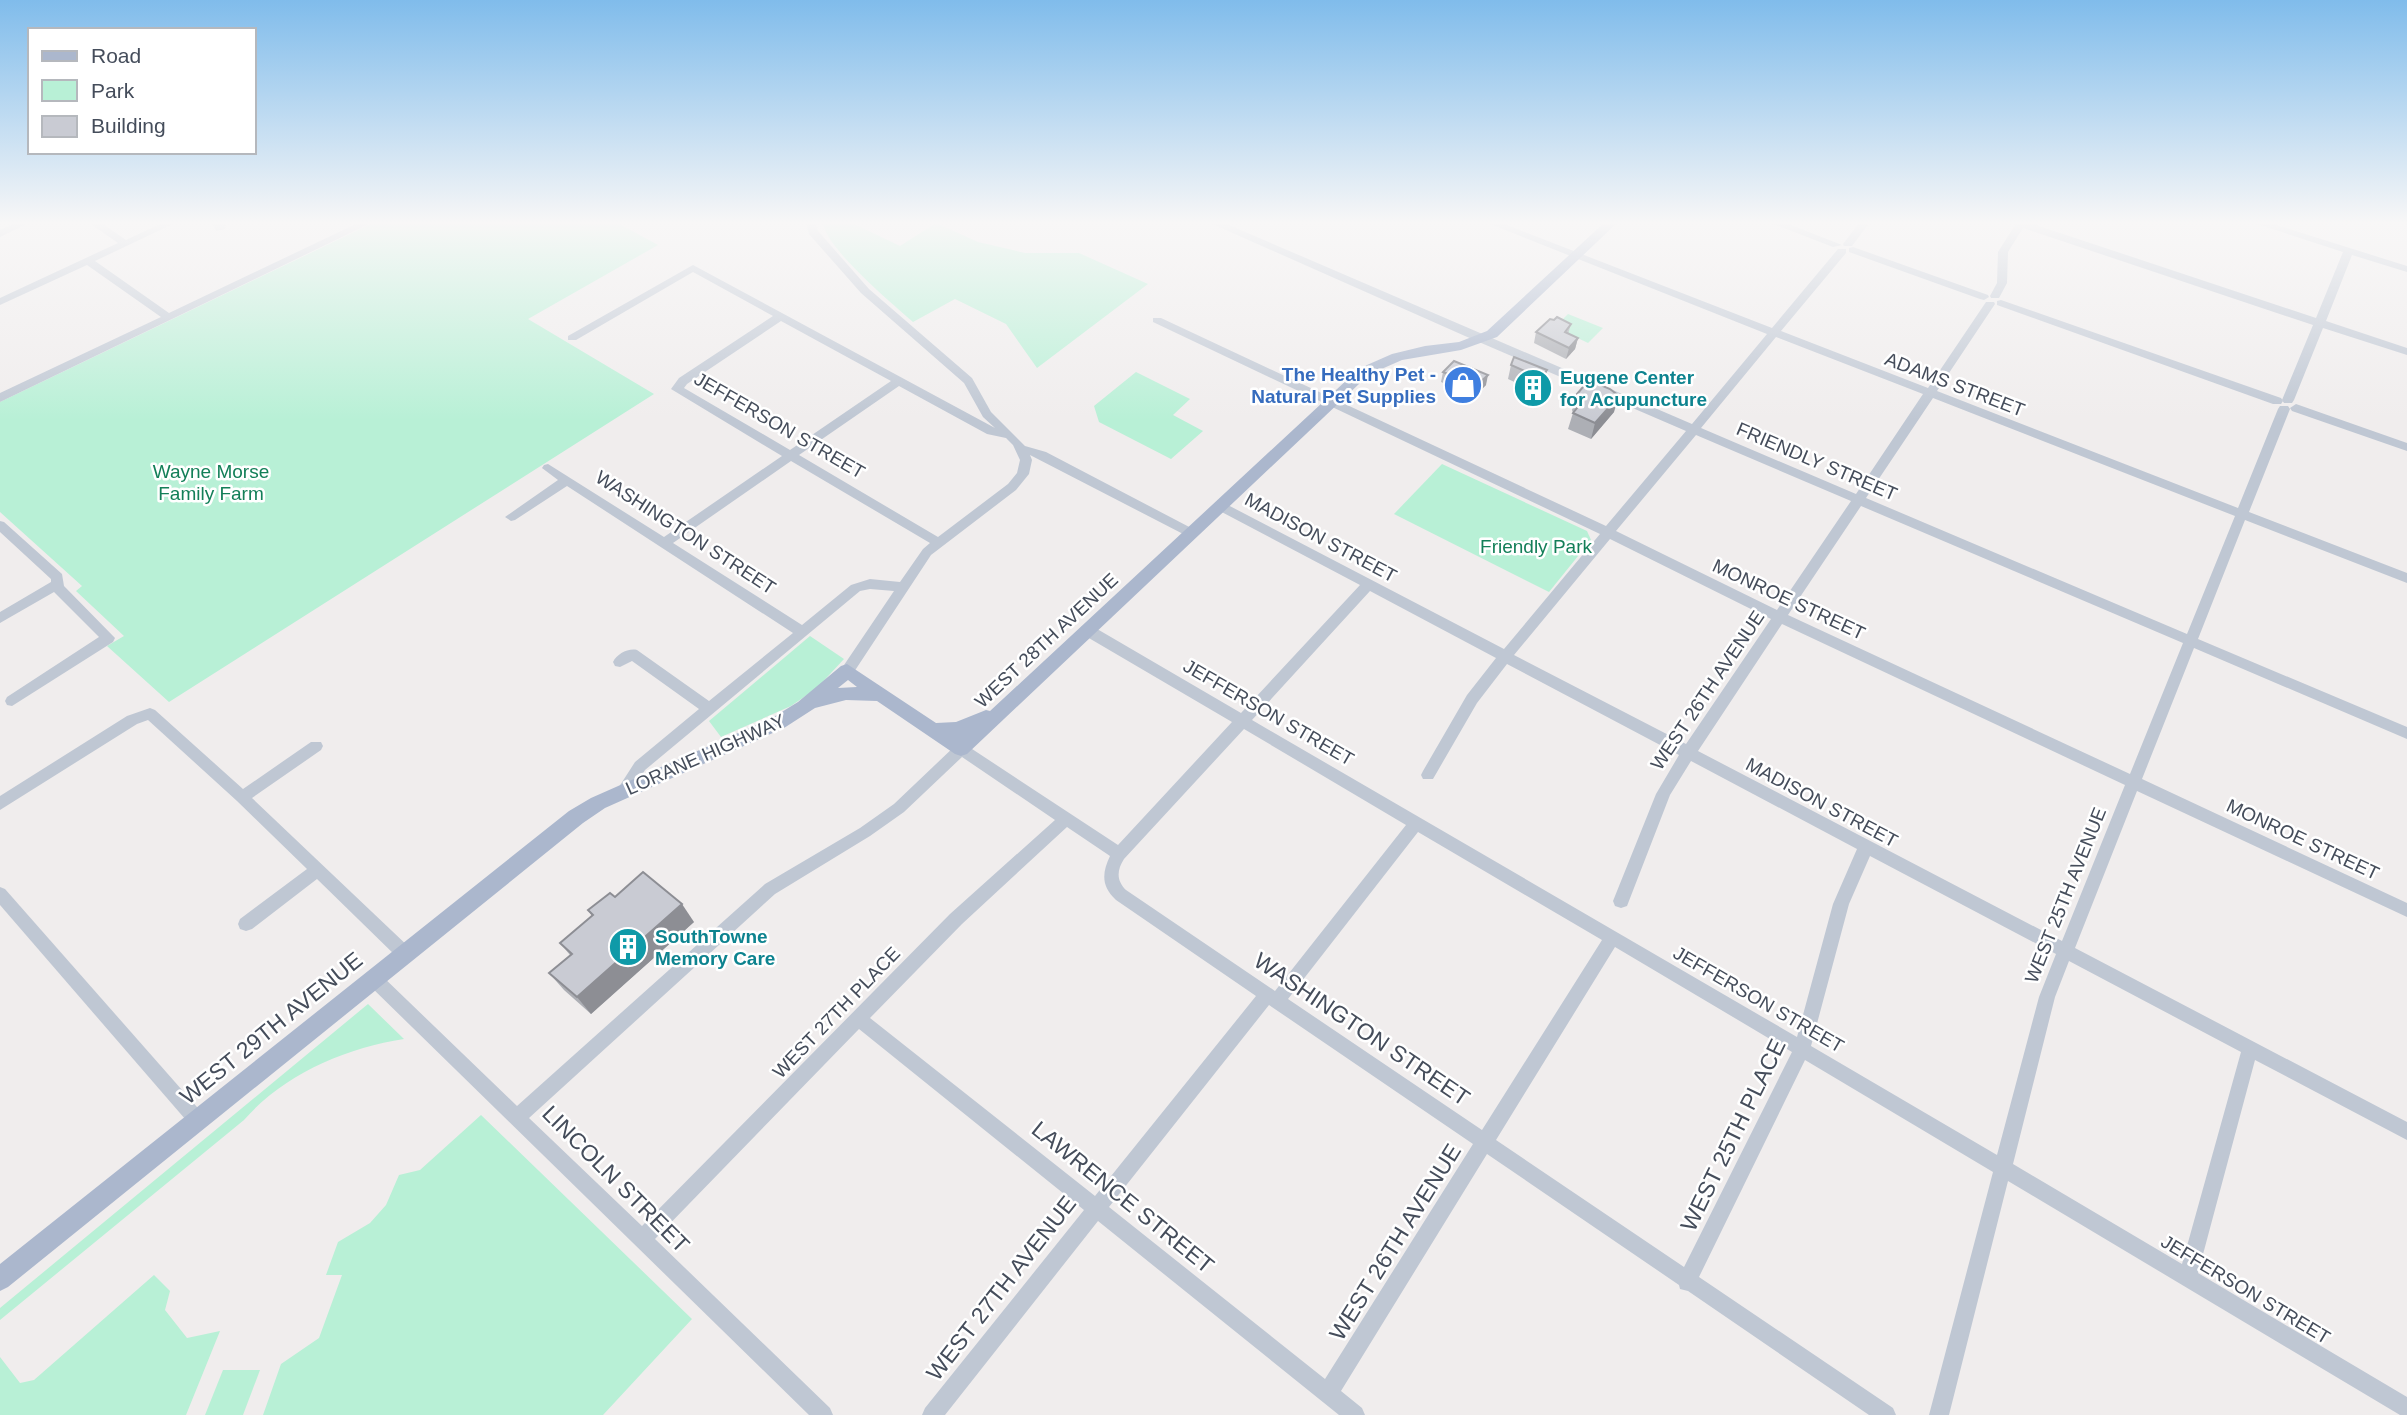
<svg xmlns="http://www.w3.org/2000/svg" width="2407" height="1415" font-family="Arial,sans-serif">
  <rect width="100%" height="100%" fill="#f0eded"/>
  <g fill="#b8f0d6">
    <polygon points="375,222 616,222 658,245 528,319 654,394 169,702 107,646 124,636 76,591 82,586 0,512 0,402"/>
    <path d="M823 222H850L900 246 936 223 978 242 1025 253H1079L1148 284 1037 368 1006 324 955 299 913 322C893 304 824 247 823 222Z"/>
    <polygon points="1568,314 1603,328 1588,343 1555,327"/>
    <polygon points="1136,372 1190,399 1173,415 1203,431 1171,459 1099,422 1094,406"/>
    <polygon points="1442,464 1587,531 1591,540 1549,592 1394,514"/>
    <polygon points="810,636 844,659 817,688 791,706 721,737 709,721"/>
    <path d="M368 1004 404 1039C345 1048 283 1075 244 1120L0 1320V1308Z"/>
    <polygon points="481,1115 692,1319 603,1415 263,1415 281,1364 319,1338 342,1275 326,1275 338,1242 370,1223 386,1205 399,1175 420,1170"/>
    <polygon points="154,1275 170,1291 165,1310 187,1338 220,1331 186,1415 0,1415 0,1357 20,1383 34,1380"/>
    <polygon points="223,1370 260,1370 243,1415 205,1415"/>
  </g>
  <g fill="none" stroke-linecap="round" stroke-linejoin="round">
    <g fill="#bfc7d3" fill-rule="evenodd">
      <polygon points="18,222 31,222 0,237 0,230"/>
      <polygon points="88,222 100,222 126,240 164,222 177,222 95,261 169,313 360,222 373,222 0,402 0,393 161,317 87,265 0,305 0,298 118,243"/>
      <polygon points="212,222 224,222 226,225 225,229 216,231"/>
      <path d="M806 222H816L818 231 869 289 972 378 991 412 1025 446 1046 452 1195 530 1197 533 1191 537 1187 536 1030 455 1032 460 1029 474 1016 490 931 555 852 675 847 676 840 671 894 591 870 589 860 591 645 770C639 780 632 799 619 794L617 790 635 762 699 709 632 661 620 667 615 666 613 662C617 654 628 648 637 650L709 701 793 633 567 486 515 520 511 521 505 517 558 480 542 468 544 465 548 464 664 537 782 456 671 389 679 378 773 316 693 272 576 340H568V336L693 265 995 428 983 417 964 383 861 293 809 234ZM781 321 891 381 790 450 684 388 687 384ZM899 386 987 434 1006 438 1013 445 1020 460 1017 473 1008 484 938 537 799 455ZM791 461 930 543 923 549 900 582 870 579 851 585 802 625 673 543Z"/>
      <path d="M1208 222H1222L1692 424 1767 334 1485 222H1499L1772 328 1838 249H1846V253L1781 331 1928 388 1986 302H1994L1995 304 1937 391 2238 508 2278 409 2280 406H2288L2290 409 2249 512 2407 573V583L2245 520 2198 639 2407 727V739L2194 648 2142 779 2407 903V917L2137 791 2075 948 2407 1122V1140L2255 1060 2198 1273 2407 1397V1415H2400L2008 1181 1949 1415H1929L1993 1172 1805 1060 1699 1277 1893 1408 1896 1415H1869L1688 1291 1680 1289 1679 1285 1487 1154 1341 1391 1362 1408 1365 1415H1339L1098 1221 945 1415H922L925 1408 1084 1210 859 1029 655 1239 830 1408 833 1415H809L368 984 366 979 368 974 374 972 380 974 517 1106 765 884 860 828 894 804 956 745H966L1118 845 1232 722 1082 634 1080 630 1082 626H1092L1241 713 1360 585 1216 509 1214 506 1216 503H1224L1504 649 1600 534 1153 322V318H1161L1606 526 1686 431 1465 336ZM1776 337 1923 394 1856 494 1701 428ZM1933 398 2235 516 2187 634 1866 498ZM1696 435 1851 501 1777 610 1616 531ZM1861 506 2183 643 2130 774 1788 615ZM1610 539 1771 619 1686 744 1514 655ZM1370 591 1496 658 1467 695 1423 771 1421 775 1423 779H1433L1477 703 1507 664 1679 755 1656 794 1613 901 1615 906 1621 908 1627 906 1670 795 1691 761 1857 849 1833 904 1797 1037 1252 720ZM1782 624 2125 785 2062 941 1698 751ZM1244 729 1406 825 1275 991 1126 890C1116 880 1117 870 1124 859ZM962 757 1055 820 950 914 642 1226 529 1118 775 894 870 836 904 812ZM1067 827 1110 856C1102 873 1101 886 1116 900L1256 996 1095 1196 870 1018 962 924ZM1418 832 1602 940 1482 1130 1288 999ZM1870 856 2056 954 2039 997 1997 1155 1811 1046 1849 904ZM1615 947 1792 1052 1684 1267 1496 1140ZM2069 961 2241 1052 2182 1264 2013 1164 2055 997ZM1269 1005 1473 1144 1325 1379 1109 1207Z"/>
      <polygon points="1768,222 1783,222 1842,245 1833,247"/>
      <polygon points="1860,222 1870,222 1852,246 1844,246 1843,244"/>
      <polygon points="2017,222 2027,222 2316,318 2343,252 2251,222 2267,222 2407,266 2407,272 2352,255 2326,321 2407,348 2407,355 2323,328 2294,400 2292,403 2284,403 2282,400 2313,325 2023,228 2008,252 2007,283 1999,298 1991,298 1990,296 1997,283 1998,252"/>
      <polygon points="1853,247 1988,295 1989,297 1984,300 1980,299 1849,252 1849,248"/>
      <polygon points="2001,300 2281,398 2283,401 2281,404 2273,404 1997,305 1997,301"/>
      <polygon points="2296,404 2407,443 2407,451 2292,411 2290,408"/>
      <polygon points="0,521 4,522 62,574 64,586 115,638 113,642 12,706 7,705 5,701 7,697 99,637 54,592 0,623 0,612 51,582 51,579 0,532"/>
      <polygon points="150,708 155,710 243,789 311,742 321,742 323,746 321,750 252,798 411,949 413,954 411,959 405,961 399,959 317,879 252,929 246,931 240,929 238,924 240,919 307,869 237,801 148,720 137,724 0,810 0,796 127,716"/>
      <polygon points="0,887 5,889 204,1115 207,1121 204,1127 198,1130 192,1127 0,905"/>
    </g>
    <path fill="#abb7cd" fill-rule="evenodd" d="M1605 222H1618L1497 337 1461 350 1402 360 1377 371 1360 383 967 754 961 756 955 754 877 701 846 700 815 708 784 728 605 808 583 823 8 1287 0 1291V1264L569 811 591 798 772 718 798 702 841 666 847 664 936 723 956 722 986 710 990 711 1350 377 1367 365 1392 354 1425 346 1459 342 1487 331ZM848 680 857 687 838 688Z"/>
  </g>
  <g fill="#adafb5">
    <polygon points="1571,324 1568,334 1578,338 1575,349 1566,359 1534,343 1536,332"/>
    <polygon points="1514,357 1544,384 1535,396 1522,391 1523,386 1508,379 1511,365"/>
    <polygon points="1443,372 1486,385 1475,396 1441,382"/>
    <polygon points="1577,394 1614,412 1591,439 1568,429 1573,413 1572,410"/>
    <polygon points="615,897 694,922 591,1014 564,990 549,973 570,955 560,943 592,916 588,910"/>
  </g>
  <g fill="#8d8e94">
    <polygon points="1578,338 1575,349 1566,359 1569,348"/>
    <polygon points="1547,370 1544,384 1535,396 1538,382"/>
    <polygon points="1488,375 1486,385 1475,396 1477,385"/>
    <polygon points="1619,396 1614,412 1591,439 1595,423"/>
    <polygon points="682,904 694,922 591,1014 577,997"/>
  </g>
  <g fill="#c9cbd3" stroke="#8d8e94" stroke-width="2">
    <polygon points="1557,317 1571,324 1565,332 1578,338 1569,348 1536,332 1550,319 1554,320"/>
    <polygon points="1514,357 1547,370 1538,382 1526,376 1529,373 1511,365"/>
    <polygon points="1454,361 1488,375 1477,385 1443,372"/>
    <polygon points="1589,380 1610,389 1619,396 1595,423 1573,413 1581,403 1577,394"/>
    <polygon points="643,872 682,904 577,997 549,973 572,954 560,943 593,915 588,910 610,893 615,897"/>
  </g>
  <linearGradient id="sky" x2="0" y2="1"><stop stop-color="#80bceb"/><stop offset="0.53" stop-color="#f8f7f7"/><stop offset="1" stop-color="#f8f7f7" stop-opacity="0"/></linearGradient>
  <rect width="2407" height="420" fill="url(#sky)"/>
  <defs>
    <g id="shop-disc" transform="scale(2.0125)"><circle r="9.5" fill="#3f7fe0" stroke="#fff"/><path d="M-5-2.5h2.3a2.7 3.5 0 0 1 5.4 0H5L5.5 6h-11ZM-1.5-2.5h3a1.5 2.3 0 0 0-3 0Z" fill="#fff"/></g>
    <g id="building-disc" transform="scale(2.0125)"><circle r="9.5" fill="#0f9aa8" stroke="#fff"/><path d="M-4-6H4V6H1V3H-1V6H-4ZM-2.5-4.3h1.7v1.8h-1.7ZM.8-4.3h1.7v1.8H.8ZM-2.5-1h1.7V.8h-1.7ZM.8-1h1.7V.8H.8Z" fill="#fff"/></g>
  </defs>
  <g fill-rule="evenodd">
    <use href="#shop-disc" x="1463" y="385"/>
    <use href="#building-disc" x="1533" y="388"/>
    <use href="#building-disc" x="628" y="947"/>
  </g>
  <g text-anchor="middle" stroke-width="5" stroke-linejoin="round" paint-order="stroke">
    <g font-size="19" font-weight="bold" fill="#366cbe" stroke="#fff" text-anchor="end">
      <text x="1436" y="381">The Healthy Pet -<tspan x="1436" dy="22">Natural Pet Supplies</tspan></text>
    </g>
    <g font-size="19" font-weight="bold" fill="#0d838f" stroke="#fff" text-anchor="start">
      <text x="1560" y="384">Eugene Center<tspan x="1560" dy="22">for Acupuncture</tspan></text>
      <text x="655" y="943">SouthTowne<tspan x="655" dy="22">Memory Care</tspan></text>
    </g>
    <g font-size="19" fill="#454d5b" stroke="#fff">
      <text transform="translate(1955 384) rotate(21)" y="7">ADAMS STREET</text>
      <text transform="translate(780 425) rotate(30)" y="7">JEFFERSON STREET</text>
      <text transform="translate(1817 461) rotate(23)" y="7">FRIENDLY STREET</text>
      <text transform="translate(686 532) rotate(33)" y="7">WASHINGTON STREET</text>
      <text transform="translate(1321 537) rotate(28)" y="7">MADISON STREET</text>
      <text transform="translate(1789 599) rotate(25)" y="7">MONROE STREET</text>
      <text transform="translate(1046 640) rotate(-43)" y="7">WEST 28TH AVENUE</text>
      <text transform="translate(1707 690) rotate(-56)" y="7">WEST 26TH AVENUE</text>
      <text transform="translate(1269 712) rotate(30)" y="7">JEFFERSON STREET</text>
      <text transform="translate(705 754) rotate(-24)" y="7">LORANE HIGHWAY</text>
      <text transform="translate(1822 802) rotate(28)" y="7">MADISON STREET</text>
      <text transform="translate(2303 839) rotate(25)" y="7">MONROE STREET</text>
      <text transform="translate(2065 895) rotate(-68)" y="7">WEST 25TH AVENUE</text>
      <text transform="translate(1759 999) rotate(30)" y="7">JEFFERSON STREET</text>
      <text transform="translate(836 1012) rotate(-46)" y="7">WEST 27TH PLACE</text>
      <text transform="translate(2246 1289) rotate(31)" y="7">JEFFERSON STREET</text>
    </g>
    <g font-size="19" fill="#137f58" stroke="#fff">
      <text x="211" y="478">Wayne Morse<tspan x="211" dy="22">Family Farm</tspan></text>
      <text x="1536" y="553">Friendly Park</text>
    </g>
    <g font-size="23" fill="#454d5b" stroke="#fff">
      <text transform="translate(271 1028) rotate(-39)" y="8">WEST 29TH AVENUE</text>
      <text transform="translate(1362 1029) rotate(34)" y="8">WASHINGTON STREET</text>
      <text transform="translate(1733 1135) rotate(-64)" y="8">WEST 25TH PLACE</text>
      <text transform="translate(616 1179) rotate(45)" y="8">LINCOLN STREET</text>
      <text transform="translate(1123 1197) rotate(39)" y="8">LAWRENCE STREET</text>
      <text transform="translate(1395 1242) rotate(-58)" y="8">WEST 26TH AVENUE</text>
      <text transform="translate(1001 1288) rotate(-52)" y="8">WEST 27TH AVENUE</text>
    </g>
  </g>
  <rect x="28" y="28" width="228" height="126" fill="#ffffff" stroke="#b5b8bd" stroke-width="2"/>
  <rect x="42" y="51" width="35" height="10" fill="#abb7cd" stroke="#b5b8bd" stroke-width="2"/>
  <text x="91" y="63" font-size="21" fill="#454d5b">Road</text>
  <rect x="42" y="80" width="35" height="21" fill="#b8f0d6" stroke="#b5b8bd" stroke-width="2"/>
  <text x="91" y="98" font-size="21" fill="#454d5b">Park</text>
  <rect x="42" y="116" width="35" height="21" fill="#c9cbd3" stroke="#b5b8bd" stroke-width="2"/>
  <text x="91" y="133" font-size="21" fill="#454d5b">Building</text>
</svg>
